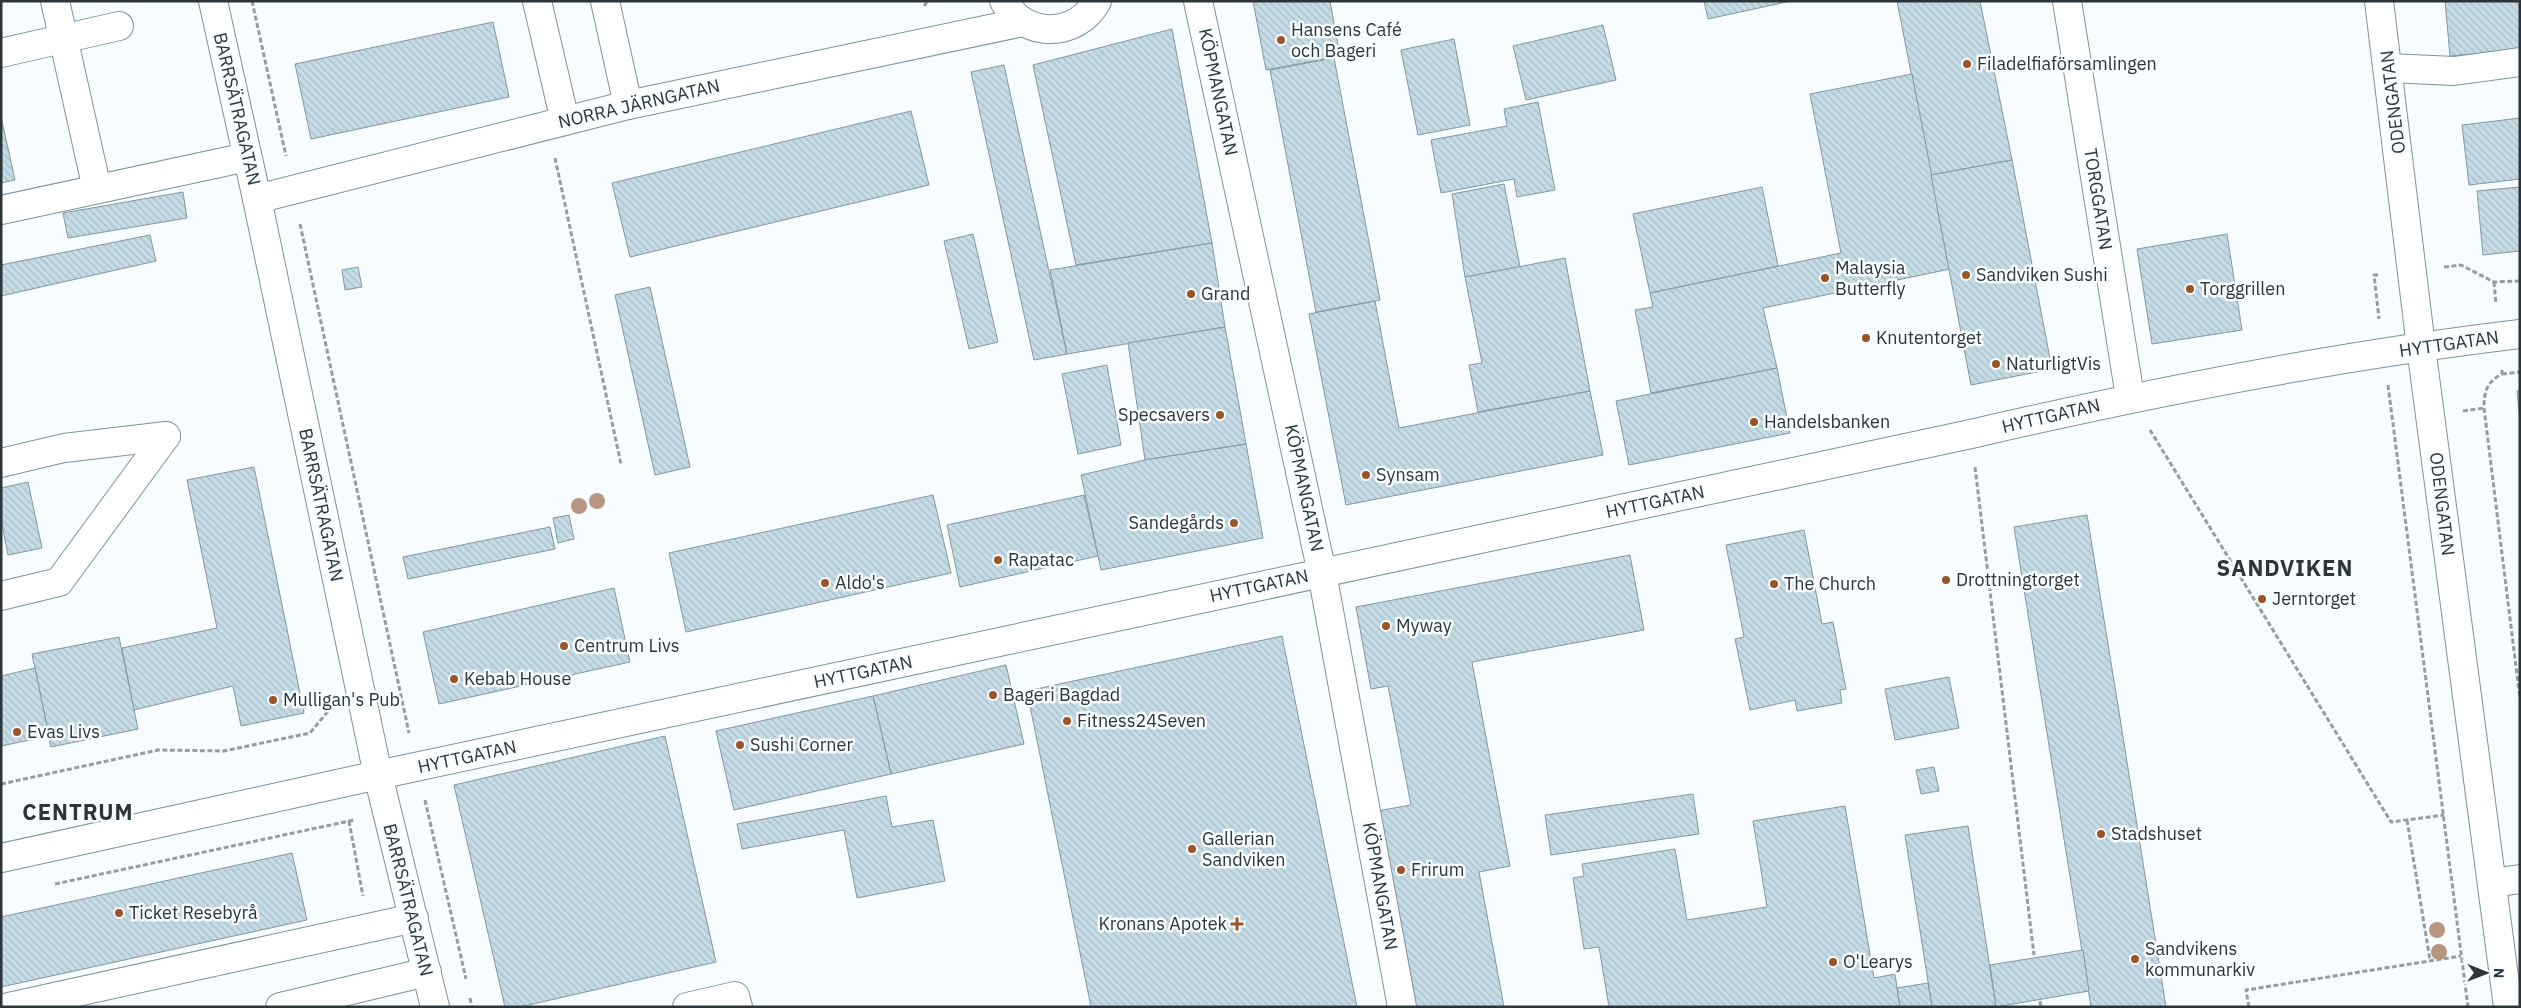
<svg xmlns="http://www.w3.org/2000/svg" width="2521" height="1008" font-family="'IBM Plex Sans',sans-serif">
  <defs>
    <pattern id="building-back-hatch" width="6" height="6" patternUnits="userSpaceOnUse" patternTransform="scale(1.25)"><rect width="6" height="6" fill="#c5dbe5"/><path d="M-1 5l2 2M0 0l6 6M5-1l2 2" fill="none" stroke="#a9bdc5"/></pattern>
  </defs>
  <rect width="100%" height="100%" fill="#f7fcfe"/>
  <g fill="url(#building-back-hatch)" stroke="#8398a1">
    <polygon points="1253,1 1330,1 1340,56 1266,70"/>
    <polygon points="1704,1 1791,1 1708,19"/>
    <polygon points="1897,1 1980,1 2012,160 1931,175"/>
    <polygon points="2445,1 2520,1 2520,50 2450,56"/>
    <polygon points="493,22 509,97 311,139 295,64"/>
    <polygon points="1603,25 1616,80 1526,100 1513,46"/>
    <polygon points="1172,29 1212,243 1076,265 1033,65"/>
    <polygon points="1454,39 1470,125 1418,135 1401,50"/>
    <polygon points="1334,58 1380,300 1316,312 1270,70"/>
    <polygon points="1004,65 1067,354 1034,360 971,72"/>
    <polygon points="1912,74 1950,269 1763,308 1777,368 1651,393 1635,310 1653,307 1650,293 1841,253 1810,94"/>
    <polygon points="1538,102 1555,190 1517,197 1514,179 1441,193 1431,140 1507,126 1504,109"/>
    <polygon points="911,111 929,185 630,257 612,183"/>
    <polygon points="1,117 15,180 1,183"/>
    <polygon points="2520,118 2520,179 2469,185 2462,125"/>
    <polygon points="2012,160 2052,369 1971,385 1931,175"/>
    <polygon points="1504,184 1520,267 1465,277 1452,194"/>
    <polygon points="1762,187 1778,266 1650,293 1633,214"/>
    <polygon points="2520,187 2520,251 2483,255 2477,191"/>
    <polygon points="183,192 187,218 68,238 63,213"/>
    <polygon points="973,234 998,342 969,349 944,241"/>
    <polygon points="2227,234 2242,330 2152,344 2137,249"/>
    <polygon points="150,235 156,261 1,296 1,265"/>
    <polygon points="1212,243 1225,327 1067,354 1050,270"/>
    <polygon points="1565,258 1590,391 1478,412 1469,365 1482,363 1465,277"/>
    <polygon points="358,267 362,287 345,290 342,270"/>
    <polygon points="650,287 690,467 655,475 615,295"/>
    <polygon points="1375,301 1399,428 1590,391 1603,455 1346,505 1309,314"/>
    <polygon points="1225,327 1246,444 1145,460 1128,343"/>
    <polygon points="1107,365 1121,445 1078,454 1062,374"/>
    <polygon points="1777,368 1790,433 1629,465 1616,401"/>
    <polygon points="2517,391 2520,391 2520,422"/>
    <polygon points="1246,444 1263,538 1101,570 1081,475 1145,460"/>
    <polygon points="254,467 304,713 241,726 233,686 134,710 122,648 217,628 187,480"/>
    <polygon points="28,482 42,548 8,555 1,519 1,488"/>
    <polygon points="933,495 951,573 686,632 669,553"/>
    <polygon points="1084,495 1098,556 960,587 947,525"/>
    <polygon points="569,515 574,539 558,543 553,518"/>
    <polygon points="2087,515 2120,718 2166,1007 2091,1007 2014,527"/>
    <polygon points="550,527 555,549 408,579 403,557"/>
    <polygon points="1804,530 1822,624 1833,622 1846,689 1840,690 1842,703 1797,711 1795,700 1750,710 1735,639 1744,637 1726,545"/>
    <polygon points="1630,555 1644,630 1472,662 1510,866 1479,872 1504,1007 1414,1007 1377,811 1411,805 1388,686 1371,689 1356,607"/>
    <polygon points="614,588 630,662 439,704 423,632"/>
    <polygon points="1282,636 1357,1007 1091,1007 1027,691"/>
    <polygon points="119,637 138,729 51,747 32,654"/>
    <polygon points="1006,665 1024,744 891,774 873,696"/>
    <polygon points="35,668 49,736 1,746 1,676"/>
    <polygon points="1949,677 1959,728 1895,740 1885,689"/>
    <polygon points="873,696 891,774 734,810 716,731"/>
    <polygon points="665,736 716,962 520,1007 505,1007 454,785"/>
    <polygon points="1934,767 1939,791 1921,794 1916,770"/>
    <polygon points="1693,794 1699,834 1551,855 1545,815"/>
    <polygon points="886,796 892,827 933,820 945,881 857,898 844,830 742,849 737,824"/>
    <polygon points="1845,806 1874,978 1895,974 1900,1007 1609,1007 1599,947 1584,949 1573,878 1584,876 1582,864 1675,849 1687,920 1767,907 1753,821"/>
    <polygon points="1968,826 1996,1007 1932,1007 1905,835"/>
    <polygon points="292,853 307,920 1,987 1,917"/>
    <polygon points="2083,950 2089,991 1996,1007 1990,965"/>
    <polygon points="1928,983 1932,1007 1900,1007 1897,988"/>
  </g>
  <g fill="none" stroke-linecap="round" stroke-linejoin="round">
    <g stroke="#7e939c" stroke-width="30">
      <g id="minor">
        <polyline points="55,1 97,189"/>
        <polyline points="213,1 257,199 378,775 435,1007"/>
        <polyline points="537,1 565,121"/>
        <polyline points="605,1 628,105"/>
        <path d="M1004 1C1024 39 1077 38 1097 1"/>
        <polyline points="1198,1 1322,573 1402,1007"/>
        <polyline points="2067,1 2130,397"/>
        <polyline points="2379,1 2421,347 2508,1007"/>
        <polyline points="1,53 119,26"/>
        <polyline points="2389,68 2454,71 2520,62"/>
        <polyline points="257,199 628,105 1023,22"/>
        <polyline points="1,210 247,157"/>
        <polyline points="1,463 64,448 166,436"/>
        <polyline points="1,596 59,582 166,436"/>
        <path d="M1 858 378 775 1971 434C2152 392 2335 356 2520 334"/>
        <polyline points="2492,883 2520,879"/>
        <polyline points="9,1007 414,918"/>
        <polyline points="280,1007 427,972"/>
        <polyline points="687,1007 735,996 738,1007"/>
      </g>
    </g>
    <g stroke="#969da0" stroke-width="3" stroke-dasharray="5 2.5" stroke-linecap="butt">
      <polyline points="252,1 286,156"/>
      <polyline points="924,6 928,1"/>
      <polyline points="555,158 621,464"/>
      <polyline points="300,224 409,733"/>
      <polyline points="2444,267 2461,265 2494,282 2520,281"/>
      <polyline points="2378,275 2374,275 2379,319"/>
      <polyline points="2494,282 2496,304"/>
      <path d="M2502 370V374C2487 382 2484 391 2484 408L2520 699"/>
      <polyline points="2502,374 2520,372"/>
      <polyline points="2388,385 2468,1007"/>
      <polyline points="2463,411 2484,408"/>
      <polyline points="2150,430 2391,822 2444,815"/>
      <polyline points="1975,467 2034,955"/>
      <polyline points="1,784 158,750 224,751 310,733 329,710"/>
      <polyline points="425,800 466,979"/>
      <polyline points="2407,820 2430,960"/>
      <polyline points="349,821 363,896"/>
      <polyline points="55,884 354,820"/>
      <polyline points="470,998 472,1007"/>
      <polyline points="2040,1001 2041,1007"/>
      <polyline points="2249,1007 2246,990 2461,956"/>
    </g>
    <use href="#minor" stroke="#fff" stroke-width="28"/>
  </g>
  <g fill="#b69680">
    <circle cx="597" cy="501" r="8"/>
    <circle cx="579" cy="506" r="8"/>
    <circle cx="2437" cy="930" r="8"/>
    <circle cx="2439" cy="952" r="8"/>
  </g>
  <g fill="#995527" stroke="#f7fcfe" stroke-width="2">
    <circle cx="1281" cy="40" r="5"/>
    <circle cx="1967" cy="64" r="5"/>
    <circle cx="1966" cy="275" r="5"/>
    <circle cx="1825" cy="278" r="5"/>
    <circle cx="2190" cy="289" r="5"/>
    <circle cx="1191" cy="294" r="5"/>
    <circle cx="1866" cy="338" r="5"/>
    <circle cx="1996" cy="364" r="5"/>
    <circle cx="1220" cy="415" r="5"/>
    <circle cx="1754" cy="422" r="5"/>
    <circle cx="1366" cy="475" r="5"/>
    <circle cx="1234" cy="523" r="5"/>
    <circle cx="998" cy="560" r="5"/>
    <circle cx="1946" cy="580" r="5"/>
    <circle cx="825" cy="583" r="5"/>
    <circle cx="1774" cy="584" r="5"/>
    <circle cx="2262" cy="599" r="5"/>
    <circle cx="1386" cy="626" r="5"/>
    <circle cx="564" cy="646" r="5"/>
    <circle cx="454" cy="679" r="5"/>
    <circle cx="993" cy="695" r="5"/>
    <circle cx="273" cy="700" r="5"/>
    <circle cx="1067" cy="721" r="5"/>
    <circle cx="17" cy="732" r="5"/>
    <circle cx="740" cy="745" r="5"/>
    <circle cx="2101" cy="834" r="5"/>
    <circle cx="1192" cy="849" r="5"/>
    <circle cx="1401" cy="870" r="5"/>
    <circle cx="119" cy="913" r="5"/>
    <path d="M1234.5 916.5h5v5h5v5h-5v5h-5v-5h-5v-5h5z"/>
    <circle cx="2135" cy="959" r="5"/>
    <circle cx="1833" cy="962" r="5"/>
  </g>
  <g text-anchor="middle" stroke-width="5" stroke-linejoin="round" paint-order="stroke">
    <g font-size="18" fill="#2c3539" stroke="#f7fcfe" text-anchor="start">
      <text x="1291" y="36">Hansens Café<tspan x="1291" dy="21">och Bageri</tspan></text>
      <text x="1977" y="70">Filadelfiaförsamlingen</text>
      <text x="1835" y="274">Malaysia<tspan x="1835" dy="21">Butterfly</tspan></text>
      <text x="1976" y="281">Sandviken Sushi</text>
      <text x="2200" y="295">Torggrillen</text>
      <text x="1201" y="300">Grand</text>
      <text x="1876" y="344">Knutentorget</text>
      <text x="2006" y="370">NaturligtVis</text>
      <text x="1210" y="421" text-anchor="end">Specsavers</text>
      <text x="1764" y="428">Handelsbanken</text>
      <text x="1376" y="481">Synsam</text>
      <text x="1224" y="529" text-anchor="end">Sandegårds</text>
      <text x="1008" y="566">Rapatac</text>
      <text x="1956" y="586">Drottningtorget</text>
      <text x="835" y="589">Aldo's</text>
      <text x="1784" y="590">The Church</text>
      <text x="2272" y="605">Jerntorget</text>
      <text x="1396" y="632">Myway</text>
      <text x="574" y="652">Centrum Livs</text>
      <text x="464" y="685">Kebab House</text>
      <text x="1003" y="701">Bageri Bagdad</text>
      <text x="283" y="706">Mulligan's Pub</text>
      <text x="1077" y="727">Fitness24Seven</text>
      <text x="27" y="738">Evas Livs</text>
      <text x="750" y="751">Sushi Corner</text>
      <text x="2111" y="840">Stadshuset</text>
      <text x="1202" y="845">Gallerian<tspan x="1202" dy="21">Sandviken</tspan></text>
      <text x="1411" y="876">Frirum</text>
      <text x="129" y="919">Ticket Resebyrå</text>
      <text x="1227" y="930" text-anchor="end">Kronans Apotek</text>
      <text x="2145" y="955">Sandvikens<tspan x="2145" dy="21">kommunarkiv</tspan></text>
      <text x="1843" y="968">O'Learys</text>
    </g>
    <g font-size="18" fill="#2c3539" stroke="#f7fcfe">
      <text transform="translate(1218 92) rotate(78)" y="6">KÖPMANGATAN</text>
      <text transform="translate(2393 102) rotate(-97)" y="6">ODENGATAN</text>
      <text transform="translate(639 104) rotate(-13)" y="6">NORRA JÄRNGATAN</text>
      <text transform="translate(237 109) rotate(77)" y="6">BARRSÄTRAGATAN</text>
      <text transform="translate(2098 199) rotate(81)" y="6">TORGGATAN</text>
      <text transform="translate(2449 344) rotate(-8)" y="6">HYTTGATAN</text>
      <text transform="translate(2051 416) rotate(-13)" y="6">HYTTGATAN</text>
      <text transform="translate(1304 488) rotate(78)" y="6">KÖPMANGATAN</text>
      <text transform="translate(1655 502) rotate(-12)" y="6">HYTTGATAN</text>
      <text transform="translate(2442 504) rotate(83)" y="6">ODENGATAN</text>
      <text transform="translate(321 505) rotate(78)" y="6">BARRSÄTRAGATAN</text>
      <text transform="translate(1259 586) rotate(-12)" y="6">HYTTGATAN</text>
      <text transform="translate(863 672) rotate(-12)" y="6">HYTTGATAN</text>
      <text transform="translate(467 757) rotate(-12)" y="6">HYTTGATAN</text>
      <text transform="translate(1380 886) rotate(80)" y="6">KÖPMANGATAN</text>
      <text transform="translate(408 900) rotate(76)" y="6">BARRSÄTRAGATAN</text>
    </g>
    <g font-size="22" font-weight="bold" letter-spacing="1" fill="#2c3539" stroke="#f7fcfe">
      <text x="2285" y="576">SANDVIKEN</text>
      <text x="78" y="820">CENTRUM</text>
    </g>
  </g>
  <rect width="2521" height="1008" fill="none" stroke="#2c3539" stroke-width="5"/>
  <g transform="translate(2486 973) rotate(91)" stroke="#f7fcfe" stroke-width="4" paint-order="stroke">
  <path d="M0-4L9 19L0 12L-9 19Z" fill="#2c3539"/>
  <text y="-8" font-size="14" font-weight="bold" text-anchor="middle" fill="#2c3539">N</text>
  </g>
</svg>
